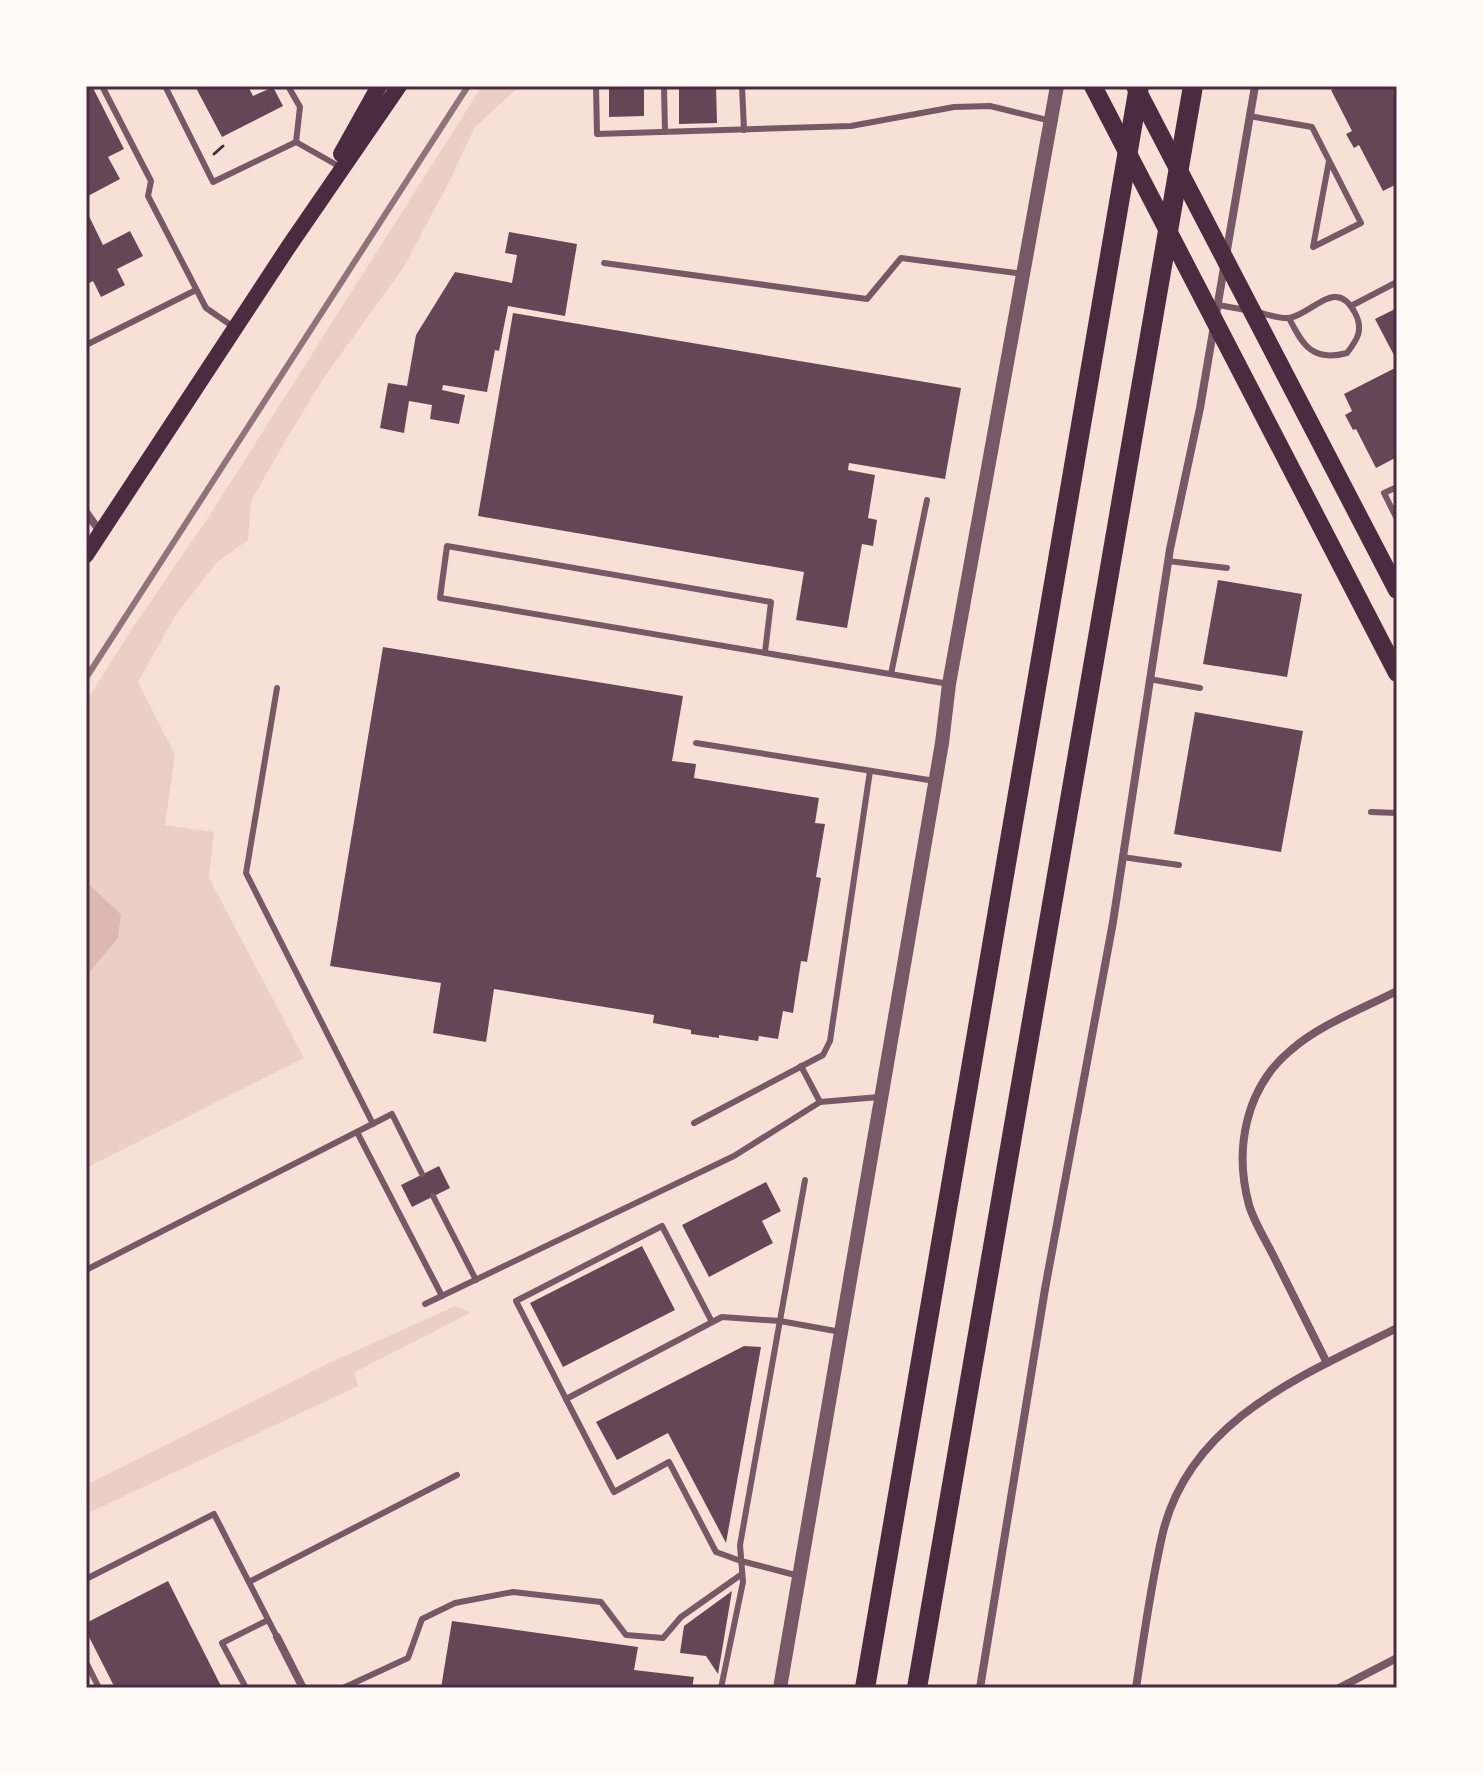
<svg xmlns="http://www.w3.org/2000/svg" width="1483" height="1774" font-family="'Varela Round',sans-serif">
  <rect width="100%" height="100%" fill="#f7e1d7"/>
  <g fill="#ebcfc5">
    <polygon points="482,86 520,86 475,127 448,184 403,268 325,376 287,438 251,501 248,540 217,562 175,616 138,682 175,755 165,825 214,832 209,878 304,1058 86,1168 86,702 135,624 208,518"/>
    <polygon points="455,1306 470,1313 355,1372 358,1386 86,1514 86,1485 327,1364"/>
  </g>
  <polygon fill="#dcb8b0" points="86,882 121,914 118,938 86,976"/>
  <g fill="#644757">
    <polygon points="86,86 92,86 124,149 108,157 120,179 86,197"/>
    <polygon points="195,86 248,86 253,96 273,87 283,106 222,137"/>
    <polygon points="609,86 644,86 644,116 609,117"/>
    <polygon points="679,86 716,86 717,123 679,124"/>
    <polygon points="1338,86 1397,86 1397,184 1383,191 1359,145 1354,148 1346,134 1352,131 1331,90"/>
    <polygon points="86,210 103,245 130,231 143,256 117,269 125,285 101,297 93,281 86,285"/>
    <polygon points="509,232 577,244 565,316 508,306 499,351 495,350 487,392 443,385 442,390 465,395 459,424 430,419 432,405 409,401 404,433 380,428 388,383 407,386 416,335 455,272 512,283 517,255 505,253"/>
    <polygon points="1397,308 1397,361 1375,319"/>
    <polygon points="513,313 961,388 945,479 849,463 848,470 875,475 868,518 877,520 873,546 862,544 847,628 796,620 804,572 478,516"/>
    <polygon points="1397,367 1397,457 1376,468 1356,429 1353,430 1345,415 1352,411 1344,394"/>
    <polygon points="1218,580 1302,594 1287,677 1203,664"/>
    <polygon points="383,647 683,696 672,761 696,764 694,778 819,798 815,823 825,824 816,877 821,878 807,962 801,961 793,1013 783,1011 778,1039 759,1036 758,1041 719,1035 719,1038 691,1034 691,1030 653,1023 654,1015 494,989 486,1042 433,1033 441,983 330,966"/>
    <polygon points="1195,712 1303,731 1281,852 1174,834"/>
    <polygon points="439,1166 450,1188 412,1207 401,1185"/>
    <polygon points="766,1182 781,1211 762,1221 773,1243 709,1277 682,1225"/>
    <polygon points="642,1246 675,1310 563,1367 530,1303"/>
    <polygon points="744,1346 761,1347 726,1543 668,1433 617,1460 596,1422"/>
    <polygon points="168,1581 222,1688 115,1688 86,1631 86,1623"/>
    <polygon points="732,1591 718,1674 706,1656 680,1653 684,1626"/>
    <polygon points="452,1621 638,1647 634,1670 694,1677 692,1688 441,1688"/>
  </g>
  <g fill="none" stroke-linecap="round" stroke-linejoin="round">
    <polyline stroke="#4a2c40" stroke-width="3" points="214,154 223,146"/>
    <g stroke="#755966" stroke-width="6">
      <polyline points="102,86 151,181 148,196 206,308 235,328"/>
      <polyline points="165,86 213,182 296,142"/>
      <polyline points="288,86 300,107 296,142"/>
      <polyline points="596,86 597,134 851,126 954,107 990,106 1051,121"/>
      <polyline points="664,86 665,132"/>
      <polyline points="742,86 744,130"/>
      <polyline points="1249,116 1312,127 1361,223 1313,247 1329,161"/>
      <polyline points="296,142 335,164"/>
      <polyline points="604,263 867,299 901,258 1024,274"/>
      <polyline points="1218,305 1246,310"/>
      <polyline points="1351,306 1397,282"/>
      <path d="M1257 312C1266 314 1280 319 1289 318 1313 314 1336 276 1355 313 1364 330 1357 340 1347 353 1313 362 1303 346 1289 318"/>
      <polyline points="86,345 196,290"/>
      <polyline points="1397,487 1384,493 1397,519"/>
      <polyline points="1168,561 1227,568"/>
      <polyline points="765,652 771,602 447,546 440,598 949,684"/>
      <polyline points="891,674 927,500"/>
      <polyline points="1149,679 1200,688"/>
      <polyline points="277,688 246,873 373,1124"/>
      <polyline points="696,743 935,781"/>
      <polyline points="1371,812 1397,813"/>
      <polyline points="1122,857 1179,865"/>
      <polyline points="801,1066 820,1102 879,1097"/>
      <polyline points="694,1123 823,1055 830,1041 870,771"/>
      <polyline points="357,1132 442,1296"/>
      <polyline points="433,1196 476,1280"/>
      <polyline points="86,1270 392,1114 422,1174"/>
      <polyline points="425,1304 734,1156 820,1102"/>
      <polyline points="566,1399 516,1301 662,1226 712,1322"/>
      <polyline points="799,1576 741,1561 716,1552 669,1462 614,1492 566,1399 722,1317 780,1321 841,1332"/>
      <polyline points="86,1579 214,1514 277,1637"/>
      <polyline points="249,1582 457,1475"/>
      <polyline points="86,1662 99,1688"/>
      <polyline points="246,1688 222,1643 268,1620"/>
      <polyline points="343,1688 408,1658 422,1619 455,1603 513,1592 601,1602 626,1635 663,1638 681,1617 742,1574"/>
      <polyline points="721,1688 743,1582 740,1545 805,1180"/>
    </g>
    <g stroke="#755966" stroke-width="8">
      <polyline points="86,512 101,533"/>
      <path d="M1327 1363C1309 1327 1291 1291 1273 1255 1265 1239 1254 1222 1249 1205 1234 1150 1245 1088 1291 1050 1321 1024 1362 1009 1397 991"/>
      <polyline points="277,1637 303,1688"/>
      <polyline points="980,1688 1045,1289 1113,922 1170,549 1200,408 1255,86"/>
      <path d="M1136 1688C1144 1636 1151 1583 1163 1532 1191 1419 1304 1375 1397 1328"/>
      <polyline points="1339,1688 1397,1658"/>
    </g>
    <polyline stroke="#755966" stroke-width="14" points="780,1688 942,743 949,684 1057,86"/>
    <g stroke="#4a2c40" stroke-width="16">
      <polyline points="341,154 379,86"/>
      <polyline points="86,555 289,246 399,86"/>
    </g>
    <g stroke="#4a2c40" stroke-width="18">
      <polyline points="1093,86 1397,673"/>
      <polyline points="1135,86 1397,590"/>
    </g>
    <g stroke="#4a2c40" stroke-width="20">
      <polyline points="865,1688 1139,86"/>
      <polyline points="917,1688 1193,86"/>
    </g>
    <polyline stroke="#8f747c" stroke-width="6" points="86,678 468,86"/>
  </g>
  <rect width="1483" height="1774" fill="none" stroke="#fffaf5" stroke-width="176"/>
  <rect x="88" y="88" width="1307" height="1598" fill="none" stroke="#4a2c40" stroke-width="3"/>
</svg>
